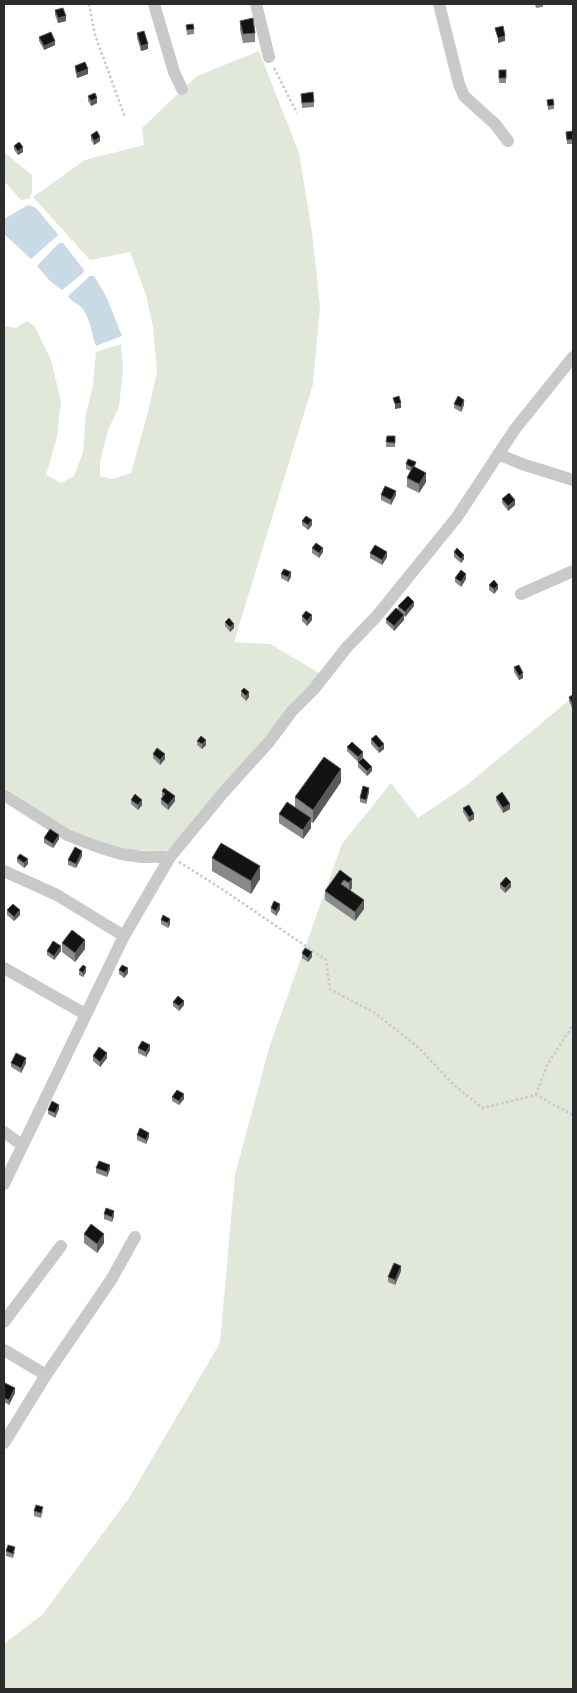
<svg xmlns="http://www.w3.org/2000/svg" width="577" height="1693" font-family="'DM Sans',sans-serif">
  <rect width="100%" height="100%" fill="#fff"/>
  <g fill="#e1e8da">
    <polygon points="259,51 299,153 312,232 320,307 313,384 234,642 270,644 326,677 185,844 164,851 123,850 69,831 4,787 4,326 16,328 27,321 35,327 51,360 61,401 57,437 46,475 61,483 74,476 83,452 86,414 93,386 96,352 121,344 123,369 119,407 108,430 100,462 100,476 112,479 131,473 148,412 157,372 153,327 146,295 130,252 90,260 33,197 85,160 144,145 142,128 197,76"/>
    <polygon points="4,152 32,175 32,192 29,199 21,200 4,181"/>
    <polygon points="573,697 573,1689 4,1689 4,1644 43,1614 129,1498 220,1343 235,1175 269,1048 342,844 391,783 418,818 467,785"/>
  </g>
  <g fill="#c8dae6">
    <polygon points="28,205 36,208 56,232 58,235 31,259 4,234 4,219"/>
    <polygon points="59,243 63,243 84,270 83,273 62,290 50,281 37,266"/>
    <path d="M90 276H94L107 298 122 336 96 346C92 335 90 319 83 309 78 303 71 302 68 296Z"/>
  </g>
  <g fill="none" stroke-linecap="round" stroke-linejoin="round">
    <g stroke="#c9c9c9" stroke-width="2.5" stroke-dasharray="2.5 2.5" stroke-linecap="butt">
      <polyline points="89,4 95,35 125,117"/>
      <polyline points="274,68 297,113"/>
      <polyline points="179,862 222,889 326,960 330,989 375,1013 419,1048 452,1083 482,1108 536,1095 573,1115"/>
      <polyline points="536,1095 547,1065 573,1025"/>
    </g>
    <g stroke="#c9c9c9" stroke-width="12">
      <polyline points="154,4 174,72 182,89"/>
      <polyline points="256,4 269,57"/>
      <polyline points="439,4 459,84 464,96 495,124 508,141"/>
      <polyline points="498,454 522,464 573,480"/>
      <polyline points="521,594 573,571"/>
      <polyline points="4,795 67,835 98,847 121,854 142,857 170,857"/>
      <polyline points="4,871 57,895 124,936"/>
      <polyline points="4,968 85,1014"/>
      <polyline points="4,1132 22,1145"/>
      <polyline points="4,1184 124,936 170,857 223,793 269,742 292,711 314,689 347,647 376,617 457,517 515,429 573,357"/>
      <polyline points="4,1322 61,1246"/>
      <polyline points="4,1350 46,1375"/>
      <polyline points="4,1443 46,1375 111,1280 135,1237"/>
    </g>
  </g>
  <g fill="#898989">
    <polygon points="535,4 543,4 543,7 536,8"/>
    <polygon points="55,10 66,21 58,23 55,15"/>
    <polygon points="240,21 255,33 255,42 243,43 240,30"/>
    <polygon points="186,25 194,29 194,34 187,35"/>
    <polygon points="137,33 148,49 141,51 137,38"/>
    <polygon points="39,37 55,45 44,50 39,41"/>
    <polygon points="75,66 88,74 77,78 75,70"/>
    <rect x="499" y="70" width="7" height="13"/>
    <polygon points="301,94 314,102 314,107 302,108"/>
    <polygon points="88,96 97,103 91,106 88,101"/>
    <polygon points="547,100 554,105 554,109 548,110"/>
    <polygon points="573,131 573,144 567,144 566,132"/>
    <polygon points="91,135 100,141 94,145 91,140"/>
    <polygon points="14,146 23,152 18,155 14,150"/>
    <polygon points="454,404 464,405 461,412 454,408"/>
    <polygon points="387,436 395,436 395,447 386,447"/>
    <polygon points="406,464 416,467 416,468 426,482 419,493 407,487 407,478 411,471 406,469"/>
    <polygon points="381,495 396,495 391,505 381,500"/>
    <polygon points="502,499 515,505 508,511 502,503"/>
    <polygon points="302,521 312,525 308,530 302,525"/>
    <polygon points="312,548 323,552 319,558 312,553"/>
    <polygon points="454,552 464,559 461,563 454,557"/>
    <polygon points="370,553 387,557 382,565 370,558"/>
    <polygon points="281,574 291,577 288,582 281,578"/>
    <polygon points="455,578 466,579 461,587 455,582"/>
    <polygon points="489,585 498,589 494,594 489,590"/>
    <polygon points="398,606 414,606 405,617 404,615 404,620 394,631 386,623 386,619 398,610"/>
    <polygon points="302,616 312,620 307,626 302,621"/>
    <polygon points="225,622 234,628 230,632 225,626"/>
    <polygon points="514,667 523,678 519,680 514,672"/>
    <polygon points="241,691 249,697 246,701 241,696"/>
    <polygon points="573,695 573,710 569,701 569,697"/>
    <polygon points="371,739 384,749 379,753 371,744"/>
    <polygon points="197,741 206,745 202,749 197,745"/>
    <polygon points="347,747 363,757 358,762 347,751"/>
    <polygon points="153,754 165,759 160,765 153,758"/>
    <polygon points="358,762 372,771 367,776 358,767"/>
    <polygon points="341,782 313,823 311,822 311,828 303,839 279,823 279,814 295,808 295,797"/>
    <polygon points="162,791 175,801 168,810 161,804 161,799 163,797 162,796"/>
    <polygon points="369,792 366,804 360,802 360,798"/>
    <polygon points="496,797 510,809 503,813 496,801"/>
    <polygon points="131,800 142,805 138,810 131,804"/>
    <polygon points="463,808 474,819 469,822 463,812"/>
    <polygon points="44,838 59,839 53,848 44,843"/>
    <polygon points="82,856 76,868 68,865 68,860"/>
    <polygon points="17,858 28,864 24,868 17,862"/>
    <polygon points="212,858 260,879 251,894 212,871"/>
    <polygon points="340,870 352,888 350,890 364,909 355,921 325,900 325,891"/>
    <polygon points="500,884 511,887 505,893 500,888"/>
    <polygon points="271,908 280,909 276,916 271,912"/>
    <polygon points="7,910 20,915 14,921 7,915"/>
    <polygon points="161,920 170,924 168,928 161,924"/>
    <polygon points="62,943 85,949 75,962 62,952"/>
    <polygon points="47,951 61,951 54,960 47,955"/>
    <polygon points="302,953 312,957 308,962 302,958"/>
    <polygon points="79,970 86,972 83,977 79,975"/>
    <polygon points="119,970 128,973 124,978 119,974"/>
    <polygon points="173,1002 184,1005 179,1011 173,1006"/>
    <polygon points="138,1048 150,1050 146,1057 138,1053"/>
    <polygon points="93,1056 107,1058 100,1067 93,1061"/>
    <polygon points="11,1063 26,1063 21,1073 11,1067"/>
    <polygon points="172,1097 184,1099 179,1105 172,1101"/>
    <polygon points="59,1109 55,1118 48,1114 48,1110"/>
    <polygon points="137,1135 149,1137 146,1144 137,1140"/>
    <polygon points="96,1168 110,1169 107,1177 96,1173"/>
    <polygon points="104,1214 114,1216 112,1222 104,1219"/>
    <polygon points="84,1234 104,1243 97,1253 84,1243"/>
    <polygon points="401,1271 395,1285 388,1282 388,1277"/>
    <polygon points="4,1386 15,1393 9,1405 4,1402"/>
    <polygon points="34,1511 43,1511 41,1518 34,1516"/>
    <polygon points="6,1551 15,1552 13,1558 6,1556"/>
  </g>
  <g fill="#5a5a5a">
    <polygon points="66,16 66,21 58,23 58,18"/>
    <polygon points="505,36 505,41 498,43 498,38"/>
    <polygon points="55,41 55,45 44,50 44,46"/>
    <polygon points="148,44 148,49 141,51 141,46"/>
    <polygon points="88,69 88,74 77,78 77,73"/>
    <polygon points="97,98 97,103 91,106 91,101"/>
    <polygon points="100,137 100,141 94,145 94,141"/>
    <polygon points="23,147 23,152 18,155 18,151"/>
    <polygon points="464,400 464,405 461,412 461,407"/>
    <polygon points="401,403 401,408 395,409 395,404"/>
    <polygon points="426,473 426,482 419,493 419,484"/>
    <polygon points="396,491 396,495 391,505 391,500"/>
    <polygon points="515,500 515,505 508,511 508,506"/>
    <polygon points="312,520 312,525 308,530 308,525"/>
    <polygon points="323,548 323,552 319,558 319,553"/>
    <polygon points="387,552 387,557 382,565 382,560"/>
    <polygon points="464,555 464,559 461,563 461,559"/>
    <polygon points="291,572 291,577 288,582 288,577"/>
    <polygon points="466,574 466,579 461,587 461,582"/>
    <polygon points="498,585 498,589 494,594 494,589"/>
    <polygon points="414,602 414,606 405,617 405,612"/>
    <polygon points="312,615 312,620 307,626 307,621"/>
    <polygon points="404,615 404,620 394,631 394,626"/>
    <polygon points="234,624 234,628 230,632 230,627"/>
    <polygon points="523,673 523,678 519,680 519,676"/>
    <polygon points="249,692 249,697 246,701 246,696"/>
    <polygon points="206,740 206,745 202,749 202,744"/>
    <polygon points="384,744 384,749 379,753 379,748"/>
    <polygon points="363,752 363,757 358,762 358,757"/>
    <polygon points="165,754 165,759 160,765 160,760"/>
    <polygon points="372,767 372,771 367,776 367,771"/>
    <polygon points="341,769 341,782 313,823 313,810"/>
    <polygon points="369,788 369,792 366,804 366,800"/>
    <polygon points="175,796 175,801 168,810 168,805"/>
    <polygon points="142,800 142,805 138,810 138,805"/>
    <polygon points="510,804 510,809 503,813 503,808"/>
    <polygon points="474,814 474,819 469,822 469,817"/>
    <polygon points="311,818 311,828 303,839 303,830"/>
    <polygon points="59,835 59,839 53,848 53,844"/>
    <polygon points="82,851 82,856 76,868 76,864"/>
    <polygon points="28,859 28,864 24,868 24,863"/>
    <polygon points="260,866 260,879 251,894 251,881"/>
    <polygon points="352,879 352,888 349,892 349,883"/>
    <polygon points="511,882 511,887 505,893 505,888"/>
    <polygon points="364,900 364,909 355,921 355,912"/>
    <polygon points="280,904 280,909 276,916 276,911"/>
    <polygon points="20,910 20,915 14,921 14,917"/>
    <polygon points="170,919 170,924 168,928 168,923"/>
    <polygon points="85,940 85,949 75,962 75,953"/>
    <polygon points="61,946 61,951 54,960 54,956"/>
    <polygon points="312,952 312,957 308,962 308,958"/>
    <polygon points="86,967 86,972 83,977 83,973"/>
    <polygon points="128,968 128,973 124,978 124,973"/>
    <polygon points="184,1001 184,1005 179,1011 179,1006"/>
    <polygon points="150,1045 150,1050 146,1057 146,1052"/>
    <polygon points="107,1053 107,1058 100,1067 100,1062"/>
    <polygon points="26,1058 26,1063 21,1073 21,1068"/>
    <polygon points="184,1094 184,1099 179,1105 179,1101"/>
    <polygon points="59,1105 59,1109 55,1118 55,1113"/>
    <polygon points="149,1133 149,1137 146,1144 146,1140"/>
    <polygon points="110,1165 110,1169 107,1177 107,1172"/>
    <polygon points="114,1211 114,1216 112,1222 112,1217"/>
    <polygon points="104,1234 104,1243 97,1253 97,1244"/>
    <polygon points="401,1266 401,1271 395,1285 395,1280"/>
    <polygon points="15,1388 15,1393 9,1405 9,1400"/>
  </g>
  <g fill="#131313" stroke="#5a5a5a">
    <polygon points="63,8 66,16 58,18 55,10"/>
    <polygon points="253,18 255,33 243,34 240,21"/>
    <polygon points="193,24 194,29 187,30 186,25"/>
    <polygon points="503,26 505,36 498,38 495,28"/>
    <polygon points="144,31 148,44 141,46 137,33"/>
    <polygon points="51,32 55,41 44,46 39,37"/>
    <polygon points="85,62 88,69 77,73 75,66"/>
    <rect x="499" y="70" width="7" height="8"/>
    <polygon points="313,92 314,102 302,103 301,94"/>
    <polygon points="95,93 97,98 91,101 88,96"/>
    <polygon points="553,99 554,105 548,106 547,100"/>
    <polygon points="97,131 100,137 94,141 91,135"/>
    <polygon points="573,131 573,139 567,140 566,132"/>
    <polygon points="19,142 23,147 18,151 14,146"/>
    <polygon points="399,396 401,403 395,404 393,398"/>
    <polygon points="458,396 464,400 461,407 454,404"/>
    <polygon points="387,436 395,436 395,443 386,442"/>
    <polygon points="408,459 416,462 414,467 413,466 413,468 406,464"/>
    <polygon points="413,466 426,473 419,484 407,478"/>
    <polygon points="385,486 396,491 391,500 381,495"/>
    <polygon points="509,493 515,500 508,506 502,499"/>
    <polygon points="306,516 312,520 308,525 302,521"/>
    <polygon points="316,543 323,548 319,553 312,548"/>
    <polygon points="375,545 387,552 382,560 370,553"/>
    <polygon points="457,548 464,555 461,559 454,552"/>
    <polygon points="284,569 291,572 288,577 281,574"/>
    <polygon points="461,570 466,574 461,582 455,578"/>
    <polygon points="494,580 498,585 494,589 489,585"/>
    <polygon points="408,596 414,602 405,612 398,606"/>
    <polygon points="396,608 404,615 394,626 386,619"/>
    <polygon points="306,611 312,615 307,621 302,616"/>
    <polygon points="229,618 234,624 230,627 225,622"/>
    <polygon points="519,665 523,673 519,676 514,667"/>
    <polygon points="244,688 249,692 246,696 241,691"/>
    <polygon points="573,695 573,705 569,697"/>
    <polygon points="376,735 384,744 379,748 371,739"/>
    <polygon points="201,736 206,740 202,744 197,741"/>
    <polygon points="352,742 363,752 358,757 347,747"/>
    <polygon points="157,748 165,754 160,760 153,754"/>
    <polygon points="324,757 341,769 313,810 295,797"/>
    <polygon points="363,758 372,767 367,771 358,762"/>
    <polygon points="363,786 369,788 366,800 360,798"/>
    <polygon points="164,788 175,796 168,805 161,799 165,794 162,791"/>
    <polygon points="502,792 510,804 503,808 496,797"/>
    <polygon points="135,794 142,800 138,805 131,800"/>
    <polygon points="287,802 311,818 303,830 279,814"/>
    <polygon points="469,805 474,814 469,817 463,808"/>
    <polygon points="50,829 59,835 53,844 44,838"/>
    <polygon points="221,843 260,866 251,881 212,858"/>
    <polygon points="75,847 82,851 76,864 68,860"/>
    <polygon points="20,854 28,859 24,863 17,858"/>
    <polygon points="340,870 352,879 349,883 344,880 341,884 364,900 355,912 325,891"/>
    <polygon points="506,877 511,882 505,888 500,884"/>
    <polygon points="274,901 280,904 276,911 271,908"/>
    <polygon points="13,904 20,910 14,917 7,910"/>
    <polygon points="163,915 170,919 168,923 161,920"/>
    <polygon points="72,930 85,940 75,953 62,943"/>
    <polygon points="53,941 61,946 54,956 47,951"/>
    <polygon points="305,948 312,952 308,958 302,953"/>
    <polygon points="83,965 86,967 83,973 79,970"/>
    <polygon points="122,965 128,968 124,973 119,970"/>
    <polygon points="178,996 184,1001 179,1006 173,1002"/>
    <polygon points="142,1041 150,1045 146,1052 138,1048"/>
    <polygon points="99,1047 107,1053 100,1062 93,1056"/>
    <polygon points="16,1053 26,1058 21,1068 11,1063"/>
    <polygon points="177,1090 184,1094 179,1101 172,1097"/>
    <polygon points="52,1101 59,1105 55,1113 48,1110"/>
    <polygon points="140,1128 149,1133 146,1140 137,1135"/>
    <polygon points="99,1161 110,1165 107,1172 96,1168"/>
    <polygon points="106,1208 114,1211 112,1217 104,1214"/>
    <polygon points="91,1224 104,1234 97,1244 84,1234"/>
    <polygon points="394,1263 401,1266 395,1280 388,1277"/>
    <polygon points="5,1383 15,1388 9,1400 4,1398 4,1386"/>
    <polygon points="36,1505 43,1507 41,1513 34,1511"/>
    <polygon points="8,1545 15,1547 13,1554 6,1551"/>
  </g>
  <rect width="577" height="1693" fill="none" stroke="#2c2c2c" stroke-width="10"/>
</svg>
